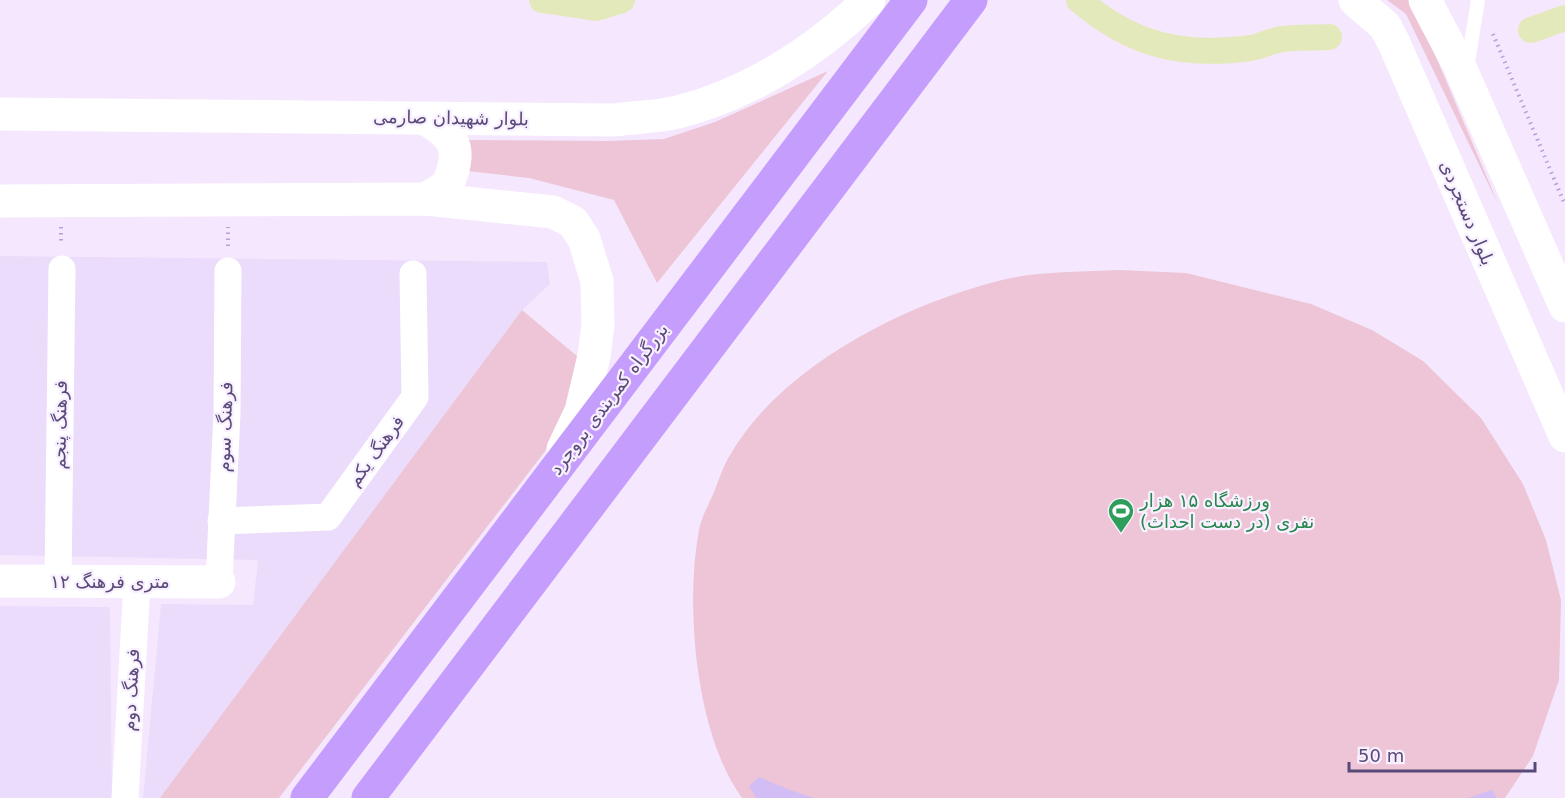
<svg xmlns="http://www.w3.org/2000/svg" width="1565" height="798" font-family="'DejaVu Sans','Noto Naskh Arabic',sans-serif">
  <rect width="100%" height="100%" fill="#f5e8fe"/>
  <g fill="#ecdcfb">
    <polygon points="0,256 547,262 550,284 522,310 166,798 143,798 161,604 253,605 258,560 0,555"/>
    <polygon points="0,606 110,607 112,798 0,798"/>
  </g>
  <g fill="#edc5d6">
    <polygon points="1387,0 1412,0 1499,206 1406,14"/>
    <polygon points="828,71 657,283 614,200 529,178 467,171 465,140 607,141 664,139 715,122"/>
    <path d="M1119 270 1186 273 1311 304 1372 330 1423 361 1481 418 1523 484 1546 540 1561 600 1559 680 1533 756 1505 798H742C710 754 697 683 694 630 692 597 693 563 699 530 701 518 709 504 714 492 719 480 723 466 730 455 781 366 905 304 1002 280 1037 271 1083 272 1119 270Z"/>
    <polygon points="522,310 602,377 279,798 160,798"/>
  </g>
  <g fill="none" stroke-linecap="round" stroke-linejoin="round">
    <g stroke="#e4e9bb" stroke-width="26">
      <polyline points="542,0 596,8 622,0"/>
      <path d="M1079 0C1132 46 1183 57 1251 48 1262 46 1272 40 1283 39 1298 37 1314 38 1329 37"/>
      <polyline points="1531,30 1565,18"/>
    </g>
  </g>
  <g fill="#d2bef5">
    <polygon points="759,777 790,790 814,798 756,798 749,786"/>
    <polygon points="1492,790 1497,798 1468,798"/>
  </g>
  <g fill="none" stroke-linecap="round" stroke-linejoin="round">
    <g stroke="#b5a0da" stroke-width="4" stroke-dasharray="1.5 4.5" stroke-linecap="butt">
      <polyline points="1493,34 1565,205"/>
      <polyline points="61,227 61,244"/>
      <polyline points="228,246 228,227"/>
    </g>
    <polyline stroke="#fff" stroke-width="14" points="1467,69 1478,0"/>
    <g stroke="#fff" stroke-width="27">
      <polyline points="221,521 328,517 415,397 413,274"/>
      <polyline points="58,581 62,269"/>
      <polyline points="219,582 227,413 228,271"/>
      <polyline points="125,798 137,582"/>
    </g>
    <g stroke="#fff" stroke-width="33">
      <path d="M0 114 614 120C635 117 658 117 678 112 750 94 816 51 869 0"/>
      <path d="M424 118C456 136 463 150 447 186L426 199"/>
      <polyline points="0,201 426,199 553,212 573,222 584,239 597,281 598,325 594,356 581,411 563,449"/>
      <polyline points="0,581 219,582"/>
    </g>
    <g stroke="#fff" stroke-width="33">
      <polyline points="1355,0 1385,26 1394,43 1565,436"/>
      <polyline points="1425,0 1459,65 1565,306"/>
    </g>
    <g stroke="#c59dfd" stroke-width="33">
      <polyline points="307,798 911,0"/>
      <polyline points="368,798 971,0"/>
    </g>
  </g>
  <defs>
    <g id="stadium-pin" transform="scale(1.35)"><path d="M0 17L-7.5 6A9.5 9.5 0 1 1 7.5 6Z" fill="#2e9e5b" stroke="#f9f0ff"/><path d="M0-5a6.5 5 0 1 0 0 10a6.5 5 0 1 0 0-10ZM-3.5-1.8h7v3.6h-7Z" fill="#fff"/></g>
  </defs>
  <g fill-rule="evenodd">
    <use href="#stadium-pin" x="1121" y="511"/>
  </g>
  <g text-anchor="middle" stroke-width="4.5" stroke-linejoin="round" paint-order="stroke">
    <g font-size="18" fill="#594a7a" stroke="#f9f0ff">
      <text transform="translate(451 118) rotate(1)" y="6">بلوار شهیدان صارمی</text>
      <text transform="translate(1467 213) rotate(67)" y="6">بلوار دستجردی</text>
      <text transform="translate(609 399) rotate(-53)" y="6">بزرگراه کمربندی بروجرد</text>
      <text transform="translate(60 425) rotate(-89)" y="6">فرهنگ پنجم</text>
      <text transform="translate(225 427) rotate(-88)" y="6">فرهنگ سوم</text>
      <text transform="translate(376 451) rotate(-54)" y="6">فرهنگ یکم</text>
      <text x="110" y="588">۱۲ متری فرهنگ</text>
      <text transform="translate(131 690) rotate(-87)" y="6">فرهنگ دوم</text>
    </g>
    <g font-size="18" fill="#27864d" stroke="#f9f0ff" text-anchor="start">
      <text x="1140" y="507">ورزشگاه ۱۵ هزار<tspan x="1140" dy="21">نفری (در دست احداث)</tspan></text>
    </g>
  </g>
  <path d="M1349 762v9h186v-9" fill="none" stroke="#594a7a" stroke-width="3"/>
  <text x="1358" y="762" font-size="18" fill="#594a7a" stroke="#f9f0ff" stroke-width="4.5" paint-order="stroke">50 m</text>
</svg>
